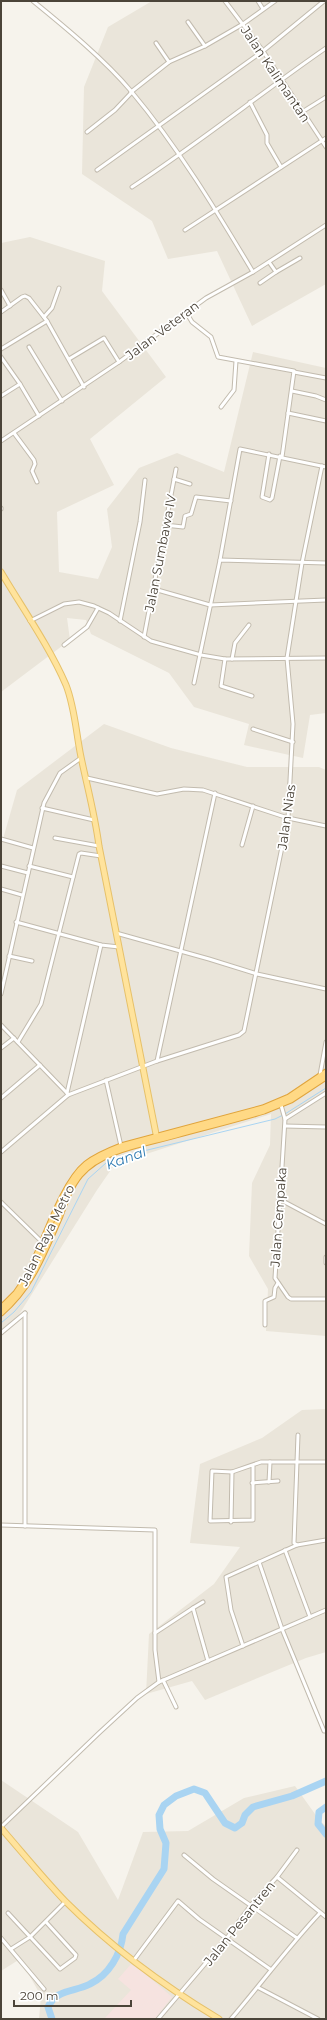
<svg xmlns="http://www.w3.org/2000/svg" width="327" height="2020" font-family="Montserrat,sans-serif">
  <rect width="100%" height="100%" fill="#f6f3ec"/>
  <g fill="#eae5da">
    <polygon points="152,1 326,1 326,284 252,326 217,251 168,259 152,221 82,174 84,87 108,27"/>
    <polygon points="30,237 105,261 102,291 166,377 90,439 114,485 57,512 59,572 98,579 112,547 107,509 139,468 177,453 224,472 253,352 326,368 326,713 310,715 303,758 244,745 249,724 194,707 169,673 91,634 86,620 67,618 70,640 1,692 1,243"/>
    <polygon points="104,724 171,748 247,767 319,767 326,770 326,1336 266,1331 268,1289 249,1256 252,1183 270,1145 271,1114 115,1164 97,1190 10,1329 1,1336 1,846 17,790"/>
    <polygon points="326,1409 326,1652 306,1658 205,1700 192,1681 146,1694 149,1634 214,1584 240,1547 190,1543 200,1464 262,1438 302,1410"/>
    <polygon points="1,1780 78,1832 118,1900 143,1832 188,1831 244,1798 295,1786 320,1821 326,1826 326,2019 39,2019 41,1996 20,1959 1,1971"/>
  </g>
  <polygon fill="#f6e3e0" points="131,1964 143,1972 172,1997 155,2019 104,2019 131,1990 118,1979"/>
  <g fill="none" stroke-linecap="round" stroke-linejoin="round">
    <g stroke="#a9d4f2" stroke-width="1">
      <polyline points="285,1114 326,1088"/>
      <polyline points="1,1323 14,1312 31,1292 88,1179 106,1163 127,1155 275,1119 283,1115"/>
    </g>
    <g stroke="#a9d4f2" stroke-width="7">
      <polyline points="326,1807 319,1812 318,1824 326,1834"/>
      <path d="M52 2019 48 2007C56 1989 75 1992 90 1984 109 1975 121 1954 123 1934L164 1869 166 1843 160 1829 159 1815 164 1805 176 1796 194 1789 205 1793 225 1823 235 1828 242 1823 245 1815 253 1807 292 1796 326 1781"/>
    </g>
    <g stroke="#c2bbae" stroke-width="5">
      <g id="minor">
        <path d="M33 1C65 27 105 60 131 91 178 147 216 210 253 272"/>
        <polyline points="225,1 263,51 326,147"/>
        <polyline points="258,1 263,9"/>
        <polyline points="188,22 205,46"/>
        <polyline points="156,43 169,62"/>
        <polyline points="131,92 169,62 205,46 243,24 275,1"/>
        <polyline points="250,102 267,135 267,143 281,167"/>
        <polyline points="302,112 326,97"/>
        <polyline points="87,132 115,110 132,92"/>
        <polyline points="97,170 263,51 324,1"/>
        <path d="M132 187C199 143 261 93 326 48"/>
        <polyline points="185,230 326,138"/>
        <polyline points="269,262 276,272 300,258"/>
        <polyline points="260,283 276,272"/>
        <polyline points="1,290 10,306"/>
        <polyline points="1,312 22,297 25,296 29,298 47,321 84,387"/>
        <polyline points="186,312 192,322 211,337 218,357 294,371 282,457"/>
        <polyline points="44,317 52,308 59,288"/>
        <polyline points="29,347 62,401"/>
        <polyline points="1,349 47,321"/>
        <polyline points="1,357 20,384 39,416"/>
        <polyline points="69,359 104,338 119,362"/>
        <polyline points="294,372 326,378"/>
        <polyline points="292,391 316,396 326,400"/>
        <polyline points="1,396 20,384"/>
        <polyline points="221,407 234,390 236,361"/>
        <polyline points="288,413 326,421"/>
        <polyline points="14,433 34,460 35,464 32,471 37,482"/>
        <polyline points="1,441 119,362 206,298 253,272 326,225"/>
        <polyline points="269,454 262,497 270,500 272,498 280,456"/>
        <polyline points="174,479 190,484"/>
        <polyline points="1,508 1,509"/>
        <polyline points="165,525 183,527 185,516 191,514 196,497 231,501"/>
        <polyline points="220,560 240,449 326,467"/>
        <polyline points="154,589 210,605 326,600"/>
        <polyline points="30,621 64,604 79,602 94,606 109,613 151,641 201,655 225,659 326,658"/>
        <polyline points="120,621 140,522 145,480"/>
        <polyline points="144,637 176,469"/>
        <polyline points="64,645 87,627 98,608"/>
        <polyline points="225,659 221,686 252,696"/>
        <polyline points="232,659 235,643 249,625"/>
        <polyline points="194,683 220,560 326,563"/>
        <polyline points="253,729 293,742"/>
        <polyline points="87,778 157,794 184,789 203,790 288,818 326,826"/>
        <polyline points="42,808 94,820"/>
        <polyline points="55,838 99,846"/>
        <polyline points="1,839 33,848"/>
        <polyline points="242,845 253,806"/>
        <polyline points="1,866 28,873"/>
        <polyline points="29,866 73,877"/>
        <polyline points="1,889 22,895"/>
        <polyline points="16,922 101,945 119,947"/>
        <polyline points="116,933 209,959 257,974 326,989"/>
        <polyline points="9,956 32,961"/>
        <polyline points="1,994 44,803 60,773 81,758"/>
        <polyline points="1,1025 67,1093"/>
        <polyline points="18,1042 41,1004 79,854 81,853 101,856"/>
        <polyline points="1,1048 14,1038"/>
        <polyline points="157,1061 215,793"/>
        <polyline points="320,1075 326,1042"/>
        <polyline points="106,1080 121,1146"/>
        <polyline points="68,1095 67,1093 101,945"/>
        <polyline points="1,1098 40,1065"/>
        <polyline points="281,1105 285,1119 275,1278 288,1297 291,1299 326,1299"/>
        <polyline points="285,1119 326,1093"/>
        <polyline points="285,1126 326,1127"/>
        <polyline points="1,1152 68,1095 157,1061 239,1035 244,1031 288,818 293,724 287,658 302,563 322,466"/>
        <polyline points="279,1199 326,1224"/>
        <polyline points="1,1202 43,1243"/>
        <polyline points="326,1263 326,1257"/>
        <polyline points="265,1325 265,1301 274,1297 275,1288 278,1283"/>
        <polyline points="1,1333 25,1313"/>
        <polyline points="298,1435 294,1543 297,1545 326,1540"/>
        <polyline points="253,1465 253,1520 210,1521 212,1471 232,1472 261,1462 326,1462"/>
        <polyline points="269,1482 270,1462"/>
        <polyline points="252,1483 278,1481"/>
        <polyline points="231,1522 232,1472"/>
        <polyline points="1,1525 155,1530 155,1633"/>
        <polyline points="25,1526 25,1313"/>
        <polyline points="285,1550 310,1617"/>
        <polyline points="259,1562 282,1629 324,1731 326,1731"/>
        <polyline points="203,1602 193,1608 208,1661"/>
        <polyline points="243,1646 231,1610 226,1577 297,1545"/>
        <polyline points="163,1680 176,1707"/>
        <polyline points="159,1682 155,1650 155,1633 193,1608"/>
        <polyline points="1,1827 99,1733 137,1698 159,1682 326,1610"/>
        <polyline points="184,1855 213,1879 297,1938"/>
        <polyline points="277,1877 326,1917"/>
        <polyline points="8,1913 60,1969 75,1958 76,1955 46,1922"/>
        <polyline points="1,1938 44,1989"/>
        <polyline points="11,1949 30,1937 66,1901"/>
        <polyline points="134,1960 178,1901 199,1919 270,1969"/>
        <polyline points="259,1988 318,2019"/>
        <polyline points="158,2019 227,1938 251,1905 277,1877 297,1850"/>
        <path d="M231 2019C261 1984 288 1947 320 1913"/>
      </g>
    </g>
    <g stroke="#e6c16a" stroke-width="7">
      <g id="primary">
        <path d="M1 572C23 609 49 646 66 685 75 708 76 733 81 757 87 786 95 815 99 846L157 1139"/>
        <path d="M1 1828C22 1852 43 1878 65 1901 111 1947 164 1986 219 2019"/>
      </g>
    </g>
    <g stroke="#e0a43c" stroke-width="7">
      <g id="trunk">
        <path d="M1 1308 16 1293 25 1280C42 1249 61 1184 86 1164 96 1156 108 1151 121 1146L263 1108 289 1097 326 1072"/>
        <path d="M1 1313C32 1287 44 1252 60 1216 65 1202 70 1187 80 1175 102 1149 145 1144 176 1135 205 1127 235 1120 264 1111L291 1100 326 1077"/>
      </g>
    </g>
    <use href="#minor" stroke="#fff" stroke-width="3"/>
    <use href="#primary" stroke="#ffe39c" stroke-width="5"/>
    <use href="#trunk" stroke="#ffd985" stroke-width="5"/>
  </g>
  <g text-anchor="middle" stroke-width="3.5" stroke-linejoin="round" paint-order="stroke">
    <g font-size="13" fill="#4b4439" stroke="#fff">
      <text transform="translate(276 74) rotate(56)" y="5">Jalan Kalimantan</text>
      <text transform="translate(162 330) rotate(-37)" y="5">Jalan Veteran</text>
      <text transform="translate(160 553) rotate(-79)" y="5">Jalan Sumbawa IV</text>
      <text transform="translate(286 817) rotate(-82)" y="5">Jalan Nias</text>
      <text transform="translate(278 1217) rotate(-86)" y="5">Jalan Cempaka</text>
      <text transform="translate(46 1235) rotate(-64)" y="5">Jalan Raya Metro</text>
      <text transform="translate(239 1923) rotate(-51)" y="5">Jalan Pesantren</text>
    </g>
    <g font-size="14" font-style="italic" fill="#2e7ab2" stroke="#fff">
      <text transform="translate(126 1158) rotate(-20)" y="5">Kanal</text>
    </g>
  </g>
  <rect width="327" height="2020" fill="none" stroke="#4b4439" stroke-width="4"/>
  <path d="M14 2000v6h117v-6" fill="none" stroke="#4b4439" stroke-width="2"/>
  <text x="20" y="2000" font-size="12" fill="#4b4439" stroke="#ffffff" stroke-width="3" paint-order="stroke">200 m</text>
</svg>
